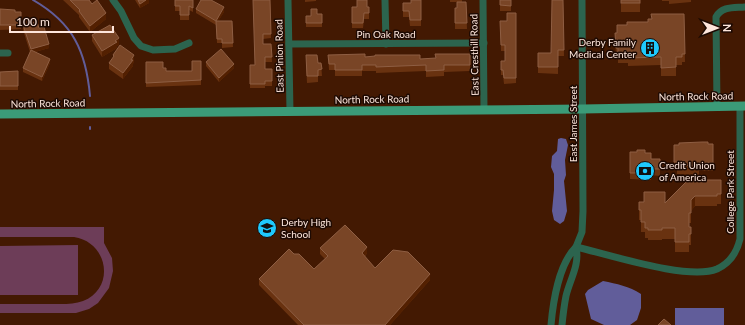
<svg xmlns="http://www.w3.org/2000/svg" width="745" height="325" font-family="Lato,sans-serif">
  <rect width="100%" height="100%" fill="#431902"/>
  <g fill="#6d3d58">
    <path d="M0 227H104V243L112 258 113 271 109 288 98 303 89 309 76 313H0V304C16 304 33 304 49 304 60 304 73 305 83 301 116 288 108 242 74 237H0Z"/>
    <polygon points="78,245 78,295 0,295 0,246"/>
  </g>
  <g fill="#615d9a">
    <polygon points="561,138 566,139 568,145 565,160 566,175 564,181 567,211 564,221 560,224 554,220 552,211 554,190 554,174 551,167 552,156 557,151 558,139"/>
    <path d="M603 281C617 284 629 286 641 294V308L637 320 630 325H604L591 319 585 294 588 290Z"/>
    <rect x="675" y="308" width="49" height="17"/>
  </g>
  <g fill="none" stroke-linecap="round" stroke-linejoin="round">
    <g stroke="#615d9a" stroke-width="2">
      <path d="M33 0C73 23 86 51 90 96"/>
      <polyline points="90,127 90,129"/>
    </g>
    <g stroke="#2c644e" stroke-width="7">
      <polyline points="113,0 121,11 134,38 141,46 153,50 175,49 189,43"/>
      <polyline points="288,0 290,112"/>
      <polyline points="385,0 386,44"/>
      <polyline points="483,0 484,109"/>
      <path d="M582 0 583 211 582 232 576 247C608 254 688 281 717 269 730 263 737 252 740 239V106"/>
      <polyline points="289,44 484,43"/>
      <polyline points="0,53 8,53"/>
      <path d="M717 106 716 17C722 6 734 8 745 7"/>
      <path d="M551 325C553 302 559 264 576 247 580 265 570 279 566 296 564 306 563 315 562 325"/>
    </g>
    <polyline stroke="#3b9b78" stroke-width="9" points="0,114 583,109 745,106"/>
  </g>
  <g fill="#693210">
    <polygon points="63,0 89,0 106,19 90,32 79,17 79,15"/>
    <polygon points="135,0 149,0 149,3 140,8"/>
    <polygon points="175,0 193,0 193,12 189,10 189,20 180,20 180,11 175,11"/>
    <polygon points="270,0 271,38 263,39 263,44 271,44 272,62 265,62 265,69 272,69 272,86 265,86 265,88 250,88 250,65 255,65"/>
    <polygon points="305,0 316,0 316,1 305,2"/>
    <polygon points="421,0 421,26 410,26 409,17 403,17 403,3 411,3"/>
    <polygon points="450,0 462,0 462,2 466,2 467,29 455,29 455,8 457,8 457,2 450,2"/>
    <rect x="500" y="0" width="11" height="11"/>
    <polygon points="563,0 564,56 558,56 558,74 538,73 538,53 551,53"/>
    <rect x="621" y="0" width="19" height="12"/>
    <polygon points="662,0 691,0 691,2 669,4 669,1 662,1"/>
    <polygon points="352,7 369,7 369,19 364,19 363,28 352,28"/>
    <polygon points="0,9 15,12 21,12 21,29 0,30"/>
    <polygon points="196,9 224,12 218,21 232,21 233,47 222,48 222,43 217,43 216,24 216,25 196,13"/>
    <polygon points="516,13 516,83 504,84 503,75 501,75 501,61 505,61 505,51 501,51 500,21 507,21"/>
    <polygon points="317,14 322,14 322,27 306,27 306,16 311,16"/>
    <polygon points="684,14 685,62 682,62 682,65 676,65 676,76 661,76 661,65 628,66 628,63 618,63 618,56 616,56 615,41 617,33 627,25 648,22 652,19"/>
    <polygon points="23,25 39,28 49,48 35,52 50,63 42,81 23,72 23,68 30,52 23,30"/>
    <polygon points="92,35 119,45 117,46 117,48 102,57 92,41"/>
    <polygon points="113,55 134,61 133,64 133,66 123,79 109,69 109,63 113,58"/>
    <polygon points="328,55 420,59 470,65 470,71 444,72 444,76 426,77 426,71 376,73 376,71 362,71 362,76 335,76 335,70 329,70"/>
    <polygon points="201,61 201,85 146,87 146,62 163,68 166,71 192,71"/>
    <polygon points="206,62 234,68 219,82 206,66"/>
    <polygon points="306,62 318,63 321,63 322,76 318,76 318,82 307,83"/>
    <polygon points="18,71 18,90 0,90 0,72"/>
    <polygon points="713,144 713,171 699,171 699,175 677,174 677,170 674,170 674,145"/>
    <polygon points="630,152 645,153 651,159 660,159 660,176 651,175 651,180 630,179"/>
    <polygon points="721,180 721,204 717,204 717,206 695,206 691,211 691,223 689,223 689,227 691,227 691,245 689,245 689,252 675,252 675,239 662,239 662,240 648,240 648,238 645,238 645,232 641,232 641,220 639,220 639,202 665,203"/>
    <polygon points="320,248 367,253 365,257 375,268 430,280 390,325 298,325 259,285 259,279 314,269 325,259 320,254"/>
  </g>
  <g fill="#532001">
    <polygon points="146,0 149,0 149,3 140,8 140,4"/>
    <polygon points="224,7 224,12 216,25 216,21"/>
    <polygon points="106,13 106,19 90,32 90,26"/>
    <polygon points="119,38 119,45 117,46 117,48 102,57 102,51"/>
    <polygon points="49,44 49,48 31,53 31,49"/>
    <polygon points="134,55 134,61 133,64 133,66 123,79 123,73"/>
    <polygon points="50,59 50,63 42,81 42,77"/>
    <polygon points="234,64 234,68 219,82 219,78"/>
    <polygon points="695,196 695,206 691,211 691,200"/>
    <polygon points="367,247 367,253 362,260 362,253"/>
    <polygon points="430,274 430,280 390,325 385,325"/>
  </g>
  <g fill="#794526" stroke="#8e5e43">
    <polygon points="70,0 89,0 92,4 97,0 106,13 90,26 79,11 80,10"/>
    <polygon points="138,0 146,0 140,4"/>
    <polygon points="175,0 193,0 193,8 189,6 189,15 180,15 180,6 175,6"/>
    <polygon points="201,0 211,0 224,7 216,21 196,9"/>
    <polygon points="253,0 270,0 271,34 263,34 263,44 271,44 272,57 265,57 265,69 272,69 272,81 265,81 265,84 250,84 250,65 255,65"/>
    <polygon points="357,0 367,0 367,7 369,7 369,13 364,13 363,23 352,23 352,7 357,7"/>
    <polygon points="411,0 421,0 421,20 410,20 409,11 403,11 403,3 411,3"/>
    <polygon points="500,0 511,0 511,6 500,5"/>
    <polygon points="552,0 563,0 564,50 558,50 558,67 538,67 538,53 551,53"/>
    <rect x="621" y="0" width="19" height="3"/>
    <polygon points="457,2 466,2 467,23 455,23 455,8 457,8"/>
    <polygon points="0,9 15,10 15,12 21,12 21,25 0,25"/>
    <polygon points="311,9 317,9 317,14 322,14 322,23 306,23 306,16 311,16"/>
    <polygon points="507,13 516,13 516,78 504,78 503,70 501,70 501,61 505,61 505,45 501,45 500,21 507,21"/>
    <polygon points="651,14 684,14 685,54 682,54 682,57 676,57 676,67 661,68 661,57 628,58 628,55 618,55 618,48 616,48 615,33 617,33 617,25 627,25 627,22 648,22 648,19 652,19"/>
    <polygon points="216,21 232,21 233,43 222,43 222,39 217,39"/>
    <polygon points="37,22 39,28 44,27 49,44 31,49 23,25"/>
    <polygon points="110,25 119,38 115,41 117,42 102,51 92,35"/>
    <polygon points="120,45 134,55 131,60 133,60 123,73 109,63 114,56 113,55"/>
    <polygon points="221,49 234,64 219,78 206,62"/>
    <polygon points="31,50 50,59 42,77 23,68"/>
    <polygon points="365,54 365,57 375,56 375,55 420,55 420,59 436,58 435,54 470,54 470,65 444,65 444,70 426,71 426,65 376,67 376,65 362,65 362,70 335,70 335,64 329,64 328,55"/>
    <polygon points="306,55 317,55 318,63 321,63 322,69 318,70 318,76 307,76"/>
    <polygon points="192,61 201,61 201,80 146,83 146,62 163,62 163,68 166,68 166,71 192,71"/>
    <polygon points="18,71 18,86 0,86 0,72"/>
    <polygon points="702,142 708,142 708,144 713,144 713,163 699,163 699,166 677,165 677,162 674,162 674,145 679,145 679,143"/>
    <polygon points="637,150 645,150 645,153 651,153 651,159 660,159 660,169 651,169 651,173 630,173 630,152 637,152"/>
    <polygon points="688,180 721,180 721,194 717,194 717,196 695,196 691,200 691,213 689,213 689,227 691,227 691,234 689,234 689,242 675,242 675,228 662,228 662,230 648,230 648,228 645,228 645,222 641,222 641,210 639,210 639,202 644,202 644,192 665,192 665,203"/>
    <polygon points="345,225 367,247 362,253 375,268 393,250 408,252 430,274 385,325 304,325 259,279 289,249 294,254 299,254 314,269 328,256 320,248"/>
    <polygon points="664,319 671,325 658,325"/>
  </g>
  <defs>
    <g id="building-disc" transform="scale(1)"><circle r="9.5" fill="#1fc9fd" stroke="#1d0a03"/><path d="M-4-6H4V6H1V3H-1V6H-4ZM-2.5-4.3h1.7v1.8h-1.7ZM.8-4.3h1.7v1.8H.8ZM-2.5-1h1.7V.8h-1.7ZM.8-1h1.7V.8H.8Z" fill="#111"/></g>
    <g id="bank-disc" transform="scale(1)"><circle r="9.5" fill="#1fc9fd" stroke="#1d0a03"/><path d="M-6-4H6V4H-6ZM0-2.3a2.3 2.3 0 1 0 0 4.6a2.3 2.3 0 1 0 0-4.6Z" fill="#111"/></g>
    <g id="school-disc" transform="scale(1)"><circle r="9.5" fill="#1fc9fd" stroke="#1d0a03"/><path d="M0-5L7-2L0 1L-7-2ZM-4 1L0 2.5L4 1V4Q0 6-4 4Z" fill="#111"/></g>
  </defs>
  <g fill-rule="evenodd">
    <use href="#building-disc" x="650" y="48"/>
    <use href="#bank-disc" x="645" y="171"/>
    <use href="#school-disc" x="267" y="228"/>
  </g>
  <g text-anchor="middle" stroke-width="3" stroke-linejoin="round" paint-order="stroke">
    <g font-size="10" fill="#fee6dc" stroke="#1d0a03">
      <text x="386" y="38">Pin Oak Road</text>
      <text transform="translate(474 55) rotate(-91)" y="4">East Cresthill Road</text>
      <text transform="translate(279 56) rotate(-91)" y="4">East Pinion Road</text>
      <text transform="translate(696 96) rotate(-1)" y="4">North Rock Road</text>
      <text transform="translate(372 99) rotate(-1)" y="4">North Rock Road</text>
      <text transform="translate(48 103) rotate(-1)" y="4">North Rock Road</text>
      <text transform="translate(573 124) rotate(-90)" y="4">East James Street</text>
      <text transform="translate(730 192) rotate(-90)" y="4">College Park Street</text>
    </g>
    <g font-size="10" fill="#fee6dc" stroke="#1d0a03" text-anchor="start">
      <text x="636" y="46" text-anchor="end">Derby Family<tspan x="636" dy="12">Medical Center</tspan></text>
      <text x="659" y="169">Credit Union<tspan x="659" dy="12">of America</tspan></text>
      <text x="281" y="226">Derby High<tspan x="281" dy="12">School</tspan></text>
    </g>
  </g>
  <g transform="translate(717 28) rotate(90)" stroke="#1d0a03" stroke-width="3" paint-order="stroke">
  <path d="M0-3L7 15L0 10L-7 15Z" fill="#fee6dc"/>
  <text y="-6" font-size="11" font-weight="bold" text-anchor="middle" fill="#fee6dc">N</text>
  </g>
  <path d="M10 26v6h103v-6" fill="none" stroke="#fee6dc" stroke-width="2"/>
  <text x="16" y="26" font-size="12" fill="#fee6dc" stroke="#1d0a03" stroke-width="3" paint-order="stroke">100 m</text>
</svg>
